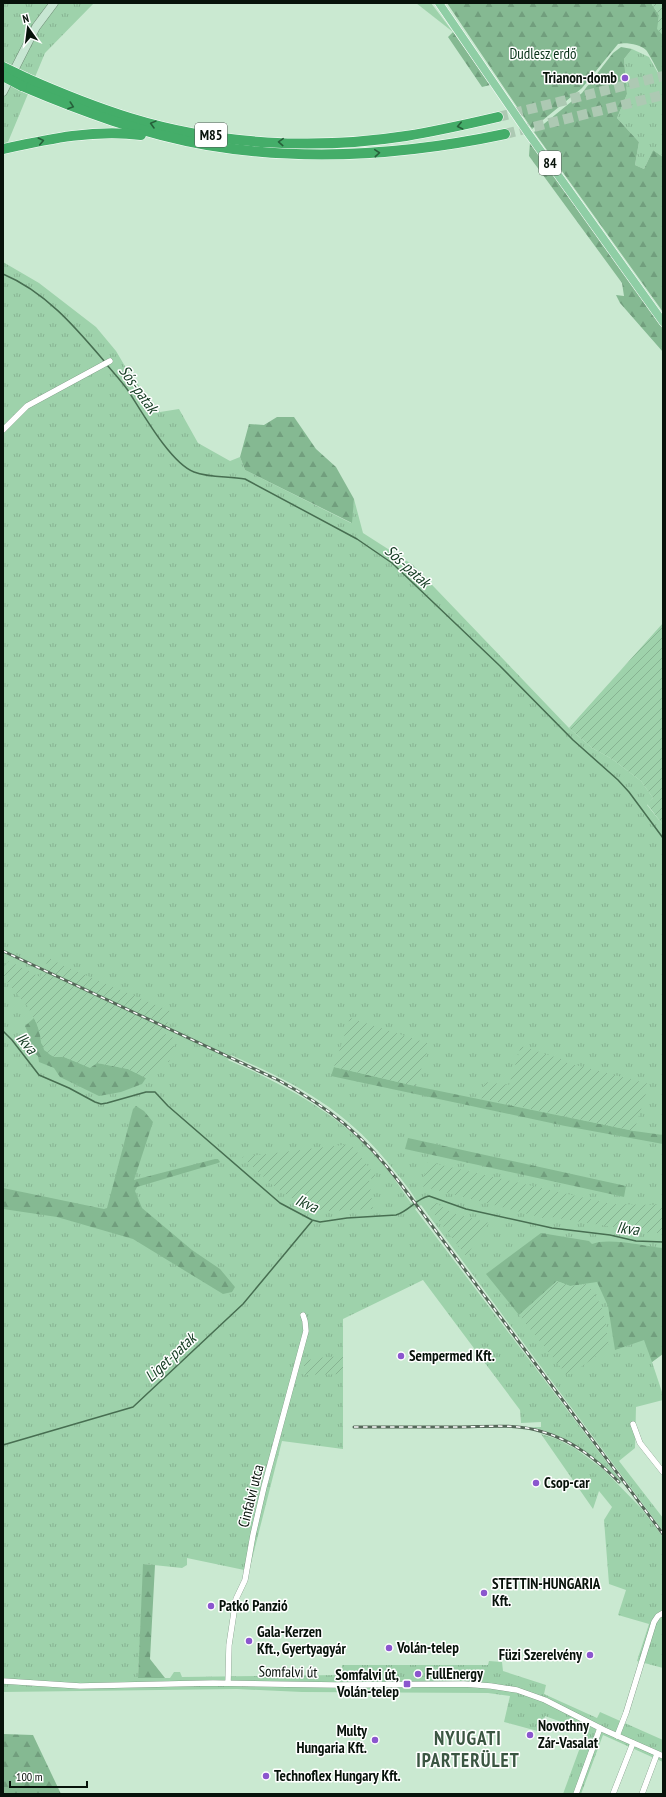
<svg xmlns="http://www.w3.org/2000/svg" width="666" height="1797" font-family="'PT Sans Narrow',sans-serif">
  <defs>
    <pattern id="grass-tufts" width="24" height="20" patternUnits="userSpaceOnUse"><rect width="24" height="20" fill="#9ed2ab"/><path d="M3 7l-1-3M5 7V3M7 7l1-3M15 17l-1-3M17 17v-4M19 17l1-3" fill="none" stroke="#87b392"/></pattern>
    <pattern id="forest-firs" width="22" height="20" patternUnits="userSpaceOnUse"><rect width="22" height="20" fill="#85b992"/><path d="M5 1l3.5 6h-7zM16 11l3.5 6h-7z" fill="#719e7d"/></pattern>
    <pattern id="garden-furrows" width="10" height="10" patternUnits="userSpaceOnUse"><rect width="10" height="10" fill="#9ed2ab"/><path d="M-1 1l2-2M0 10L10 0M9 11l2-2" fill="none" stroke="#87b392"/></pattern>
  </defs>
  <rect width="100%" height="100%" fill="#cae9d1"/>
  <g fill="url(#grass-tufts)" fill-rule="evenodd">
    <polygon points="3,3 94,3 45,53 3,154"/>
    <polygon points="416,3 431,3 453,32"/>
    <polygon points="632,49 649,57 663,82 663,157 653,150 644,169 635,165 639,142 617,118 627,94 624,59"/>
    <path d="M3 262 39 283 96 327 116 351 129 373 160 412 179 409 198 443 230 461 240 457 245 470 351 523 354 499 363 533 413 565 569 728 592 748 612 759 641 781 653 798 647 805 663 825V1353L652 1362 663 1395V1400L636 1407 635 1448 619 1461 663 1518V1531L421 1205 415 1209 624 1485C596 1457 570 1436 531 1427H541V1422L521 1423 520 1410 423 1280 343 1319V1449L282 1441 249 1571 187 1558V1565L182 1568 144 1564 138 1678H170L174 1672H180L182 1677 342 1675V1665H488L489 1661 502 1662 503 1671 546 1685 544 1694 597 1718 600 1712 663 1740V1762L603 1735 581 1794H563L586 1731 545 1716 541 1732 504 1722 510 1696 488 1693 302 1692 237 1689 3 1692ZM231 1055C297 1084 347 1110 393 1169 401 1179 410 1189 416 1200L411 1203C401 1189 392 1174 380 1161 341 1115 284 1084 228 1060Z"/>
    <polygon points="541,1434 557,1439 576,1449 603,1469 641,1508 663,1537 663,1668 637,1661 649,1624 618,1615 626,1590 609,1584 604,1520 612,1507 599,1491 593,1509"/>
  </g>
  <g fill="url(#forest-firs)">
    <path d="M447 3H651L659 15 658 29 663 35V82C660 75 650 55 646 50 641 45 626 42 618 44L582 88 532 129Z"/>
    <polygon points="453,32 663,329 663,352 620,303 616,295 624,296 622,283 529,156 530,142 490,85 482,87 448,37"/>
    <polygon points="621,47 632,49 624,59 627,94 617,118 639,142 635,165 644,169 653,150 663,157 663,312 534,132 582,93 613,53"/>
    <polygon points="277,417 294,417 316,449 336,467 354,499 352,523 245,470 240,457 249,424 264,425"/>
    <polygon points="34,1018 40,1032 41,1043 49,1054 54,1057 64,1057 90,1067 97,1063 128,1069 146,1078 142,1084 121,1092 99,1096 60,1077 54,1068 39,1062 38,1056 29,1049 29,1035 25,1026"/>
    <polygon points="334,1067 415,1086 634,1131 663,1135 663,1144 565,1126 331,1076"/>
    <polygon points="136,1106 144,1111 153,1122 134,1180 215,1159 218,1159 220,1162 218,1163 137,1187 135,1191 142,1208 192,1250 220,1269 235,1287 232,1292 223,1294 133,1239 57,1217 3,1209 3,1188 104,1209 107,1208 133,1109"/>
    <polygon points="408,1138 626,1186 624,1197 405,1149"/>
    <path d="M541 1233 589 1241 592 1244C607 1237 646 1246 663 1248V1354L652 1362 644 1340 615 1350 608 1306 597 1282 570 1286 557 1281 519 1315 486 1274Z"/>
    <polygon points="143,1564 155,1565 150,1659 165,1678 138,1678"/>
    <polygon points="3,1734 33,1735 61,1794 3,1794"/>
  </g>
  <g fill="url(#garden-furrows)">
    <polygon points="651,3 663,3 663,35 657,29 659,15"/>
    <polygon points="663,623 663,825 647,804 653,798 641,781 612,759 592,748 569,728"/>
    <polygon points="49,958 62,965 170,1011 165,1034 176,1039 169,1062 162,1060 146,1078 128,1069 97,1063 90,1068 64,1057 54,1057 44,1050 37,1024 28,1007 3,977 3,968 9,961 40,977"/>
    <polygon points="350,1018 430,1044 415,1086 334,1067"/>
    <polygon points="521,1046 564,1060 564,1062 649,1084 634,1131 480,1098 485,1082 509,1085"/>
    <polygon points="351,1144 377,1178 369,1179 373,1209 328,1211 305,1207 276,1188 242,1157"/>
    <polygon points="428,1162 611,1204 663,1205 663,1233 650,1233 551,1217 543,1218 421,1186"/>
    <polygon points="434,1202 453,1213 489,1223 466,1256 427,1205"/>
    <path d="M557 1281 570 1286 587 1284C606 1308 605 1318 609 1347L571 1374H566L519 1315Z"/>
    <polygon points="343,1356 343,1374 304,1375 304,1361 317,1358"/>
  </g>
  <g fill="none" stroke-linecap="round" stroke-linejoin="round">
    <g stroke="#476e51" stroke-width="1.5">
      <path d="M3 274C46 292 76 328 105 362"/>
      <path d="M107 365C114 373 121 381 127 389 141 410 170 463 194 472 210 478 228 476 245 479L357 539 392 563 500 666 573 740 618 780 629 792 663 838"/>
      <path d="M3 1031 12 1040 39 1075 69 1088 95 1102 101 1104 107 1103 146 1092H155L168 1106 280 1203 312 1220 320 1222 347 1218 396 1215C409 1211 417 1198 429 1196L466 1209 552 1228 610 1235 636 1241 663 1242"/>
      <polyline points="3,1445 133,1407 243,1304 312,1221"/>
    </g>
    <g stroke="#adc9b3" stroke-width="10" stroke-dasharray="10 5" stroke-linecap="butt">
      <polyline points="498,117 663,76"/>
      <polyline points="505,134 663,95"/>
    </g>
    <g stroke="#6d8a74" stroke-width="6">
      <g id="street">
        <polyline points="3,430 27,406 110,361"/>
        <polyline points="633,1424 640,1443 663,1472"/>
        <polyline points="3,1681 80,1686 213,1683 336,1685 464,1684 491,1686 517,1690 545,1700 604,1730 663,1756"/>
        <polyline points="228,1683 229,1645 236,1599 245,1580 253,1535 264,1487 306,1331 305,1321 303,1315"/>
        <polyline points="617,1736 626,1713 654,1622 658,1616 663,1613"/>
        <polyline points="576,1794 600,1728"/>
        <polyline points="613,1794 633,1743"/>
        <polyline points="642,1794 657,1754"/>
      </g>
    </g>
    <g stroke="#6d8a74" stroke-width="9">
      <polyline id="secondary" points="3,92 36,27 54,3"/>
    </g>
    <g stroke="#fff" stroke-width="9">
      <polyline id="primary" points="439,3 528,133 663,322"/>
    </g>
    <g stroke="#fff" stroke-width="11">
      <g id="highway">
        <path d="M26 78C60 93 95 107 130 118 218 145 316 150 406 136 437 131 468 124 498 117"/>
        <path d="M22 86C81 111 143 134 207 145 307 162 406 155 505 134"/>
        <path d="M3 149C49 139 94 129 141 135"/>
      </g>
    </g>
    <use href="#street" stroke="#fff" stroke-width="5.5"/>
    <use href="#secondary" stroke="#c7e6d2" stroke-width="8"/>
    <use href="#primary" stroke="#8fcea5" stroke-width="8"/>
    <use href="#highway" stroke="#44ad69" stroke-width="10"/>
    <g stroke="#556759" stroke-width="3">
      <g id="rail">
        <path d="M3 951 278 1080C330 1108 364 1136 400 1183L663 1534"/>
        <path d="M354 1427C389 1427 423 1427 458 1427 486 1427 517 1423 543 1432 574 1441 597 1460 619 1482"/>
      </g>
    </g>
    <use href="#rail" stroke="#fff" stroke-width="1.5" stroke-dasharray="4.5" stroke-linecap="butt"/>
    <g stroke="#fff" stroke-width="11" stroke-linecap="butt">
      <g id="highway-bridge">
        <polyline points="3,67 26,78"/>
        <polyline points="3,76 22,86"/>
      </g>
    </g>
    <use href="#highway-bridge" stroke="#44ad69" stroke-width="10"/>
  </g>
  <defs><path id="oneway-chevron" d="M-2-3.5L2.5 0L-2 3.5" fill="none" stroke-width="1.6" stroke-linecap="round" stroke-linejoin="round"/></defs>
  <g stroke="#26603a">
    <use href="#oneway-chevron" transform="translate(71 106) rotate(19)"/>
    <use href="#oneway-chevron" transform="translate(153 124) rotate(-165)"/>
    <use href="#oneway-chevron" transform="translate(460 126) rotate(167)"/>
    <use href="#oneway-chevron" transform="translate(41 141) rotate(-12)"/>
    <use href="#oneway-chevron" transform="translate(281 142) rotate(-177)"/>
    <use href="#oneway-chevron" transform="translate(377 153) rotate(-5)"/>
  </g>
  <g fill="#8b56ce" stroke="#fff" stroke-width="1.5">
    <circle cx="625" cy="78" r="4"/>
    <circle cx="401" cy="1356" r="4"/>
    <circle cx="536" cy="1483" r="4"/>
    <circle cx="484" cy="1593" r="4"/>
    <circle cx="211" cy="1606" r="4"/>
    <circle cx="249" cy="1641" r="4"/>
    <circle cx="389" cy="1648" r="4"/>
    <circle cx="590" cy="1655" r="4"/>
    <circle cx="418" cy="1674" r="4"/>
    <rect x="403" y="1680" width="8" height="8" rx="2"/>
    <circle cx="530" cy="1735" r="4"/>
    <circle cx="375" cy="1740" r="4"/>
    <circle cx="266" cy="1776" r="4"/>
  </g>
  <g text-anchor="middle" stroke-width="3" stroke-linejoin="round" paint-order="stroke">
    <g fill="#fff" stroke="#515954" stroke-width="1">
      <rect x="195" y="123" width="32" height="24" rx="3"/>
      <rect x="539" y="151" width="22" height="24" rx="3"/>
    </g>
    <g font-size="14" font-weight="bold" fill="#07120a">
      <text x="211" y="140">M85</text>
      <text x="550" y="168">84</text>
    </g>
    <g font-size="15" fill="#0a331a" stroke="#fff">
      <text x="543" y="59">Dudlesz erdő</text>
    </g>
    <g font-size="15" font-weight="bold" fill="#07120a" stroke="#fff" text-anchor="start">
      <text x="617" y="83" text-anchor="end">Trianon-domb</text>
      <text x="409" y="1361">Sempermed Kft.</text>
      <text x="544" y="1488">Csop-car</text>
      <text x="492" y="1589">STETTIN-HUNGARIA<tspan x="492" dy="17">Kft.</tspan></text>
      <text x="219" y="1611">Patkó Panzió</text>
      <text x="257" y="1637">Gala-Kerzen<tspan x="257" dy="17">Kft., Gyertyagyár</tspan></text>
      <text x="397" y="1653">Volán-telep</text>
      <text x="582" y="1660" text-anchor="end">Füzi Szerelvény</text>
      <text x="426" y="1679">FullEnergy</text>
      <text x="399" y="1680" text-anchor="end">Somfalvi út,<tspan x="399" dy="17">Volán-telep</tspan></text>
      <text x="538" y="1731">Novothny<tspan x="538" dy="17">Zár-Vasalat</tspan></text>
      <text x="367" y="1736" text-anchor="end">Multy<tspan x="367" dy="17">Hungaria Kft.</tspan></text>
      <text x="274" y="1781">Technoflex Hungary Kft.</text>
    </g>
    <g font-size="15" fill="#07120a" stroke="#fff">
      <text transform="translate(251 1496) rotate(-76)" y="5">Cinfalvi utca</text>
      <text transform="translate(288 1672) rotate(1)" y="5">Somfalvi út</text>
    </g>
    <g font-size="16" font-style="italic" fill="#143c22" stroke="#fff">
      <text transform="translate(139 389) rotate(54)" y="6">Sós-patak</text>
      <text transform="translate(408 566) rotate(42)" y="6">Sós-patak</text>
      <text transform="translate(27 1043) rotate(50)" y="6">Ikva</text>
      <text transform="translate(307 1203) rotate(24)" y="6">Ikva</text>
      <text transform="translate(628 1228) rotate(7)" y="6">Ikva</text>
      <text transform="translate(170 1357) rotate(-43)" y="6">Liget-patak</text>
    </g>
    <g font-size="19" font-weight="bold" letter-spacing="1" fill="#3b5642" stroke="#fff">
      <text x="468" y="1745">NYUGATI<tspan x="468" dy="22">IPARTERÜLET</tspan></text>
    </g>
  </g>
  <rect width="666" height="1797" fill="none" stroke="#07120a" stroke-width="8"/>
  <g transform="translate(28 28) rotate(346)" stroke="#ffffff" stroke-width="3" paint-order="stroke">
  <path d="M0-3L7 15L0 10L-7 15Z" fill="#07120a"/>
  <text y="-6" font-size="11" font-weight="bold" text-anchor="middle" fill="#07120a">N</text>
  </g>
  <path d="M10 1781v6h77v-6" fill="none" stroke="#07120a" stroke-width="2"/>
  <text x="16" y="1781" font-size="12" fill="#07120a" stroke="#ffffff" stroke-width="3" paint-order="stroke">100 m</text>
</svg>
